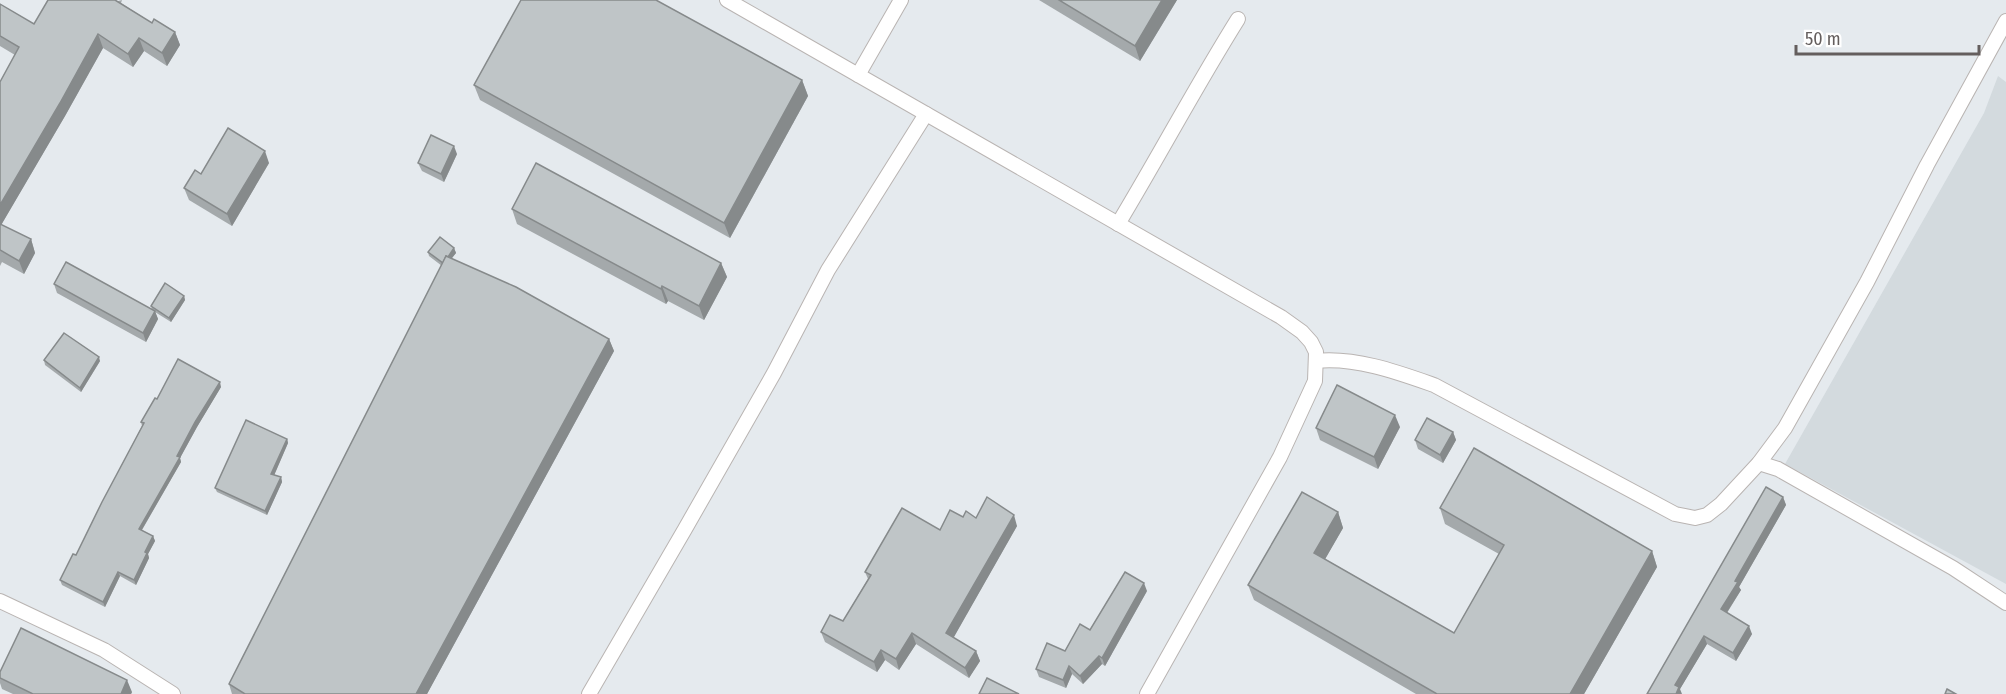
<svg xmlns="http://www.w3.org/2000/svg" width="2006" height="694" font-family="'Fira Sans Condensed',sans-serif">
  <rect width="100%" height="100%" fill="#e5eaee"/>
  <polygon fill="#d3dade" points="1998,76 2006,82 2006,584 1785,464 1984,113"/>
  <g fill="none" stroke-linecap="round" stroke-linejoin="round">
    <g stroke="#b9b4b2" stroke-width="16">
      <g id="lane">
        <polyline points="727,0 1281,317 1302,332 1311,342 1316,352 1315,381 1280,457 1147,694"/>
        <polyline points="858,75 901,0"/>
        <path d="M1118 224C1159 156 1196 86 1238 19"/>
        <path d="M1316 361C1356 357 1397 372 1434 385L1675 514 1695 518 1707 515 1721 504 1759 463 1785 428 1867 282 1927 165 2006 21"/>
        <polyline points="1759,463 1778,469 1953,568 2006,603"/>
        <polyline points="0,601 104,650 173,694"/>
        <polyline points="589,694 685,529 774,373 828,270 926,114"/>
      </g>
    </g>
    <use href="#lane" stroke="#fff" stroke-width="14"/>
  </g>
  <g fill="#a4a9ab">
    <polygon points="122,0 121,3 152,23 175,32 180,45 167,66 144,51 133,67 103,48 65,116 1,225 31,239 35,253 24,274 2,262 0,266 0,82 15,55 0,46 0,4 34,24"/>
    <polygon points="1039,0 1177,0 1140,61"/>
    <polygon points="802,80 808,96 730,238 480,100 474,85"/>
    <polygon points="457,154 444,182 422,171 418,163"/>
    <polygon points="269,163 232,226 189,200 184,188 201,174"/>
    <polygon points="512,209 721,263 727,277 704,320 668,301 666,304 517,224"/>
    <polygon points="454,248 456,253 451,259 609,339 614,351 427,694 232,694 229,684 442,266 429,256 428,252"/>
    <polygon points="54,284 152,309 151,306 184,296 185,300 171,322 155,312 158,319 146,342 57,293"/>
    <polygon points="44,360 100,361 81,392 45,365"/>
    <polygon points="221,387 197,427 180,458 181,462 142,530 153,536 155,541 148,554 149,558 136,585 120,576 105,607 62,585 60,580 76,555 142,426 141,422 157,399"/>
    <polygon points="1400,427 1378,469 1320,440 1316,428"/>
    <polygon points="1453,432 1456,440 1443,463 1418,449 1415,440"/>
    <polygon points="287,439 288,443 274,475 281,477 282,482 267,515 217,492 215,488"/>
    <polygon points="1783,497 1786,505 1739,587 1741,590 1727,613 1752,634 1736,661 1707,644 1680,689 1647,694"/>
    <polygon points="1440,508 1652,551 1657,567 1584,694 1416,694 1254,600 1248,585 1338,512 1343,528 1325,559 1454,633 1499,554 1445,524"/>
    <polygon points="963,517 976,518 1017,526 953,638 976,651 980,661 969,678 916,644 899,670 885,660 877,672 825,642 821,632 843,621 868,579 865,572"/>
    <polygon points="1147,591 1105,666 1102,664 1083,684 1072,674 1066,688 1039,677 1036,669 1065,651 1090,630"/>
    <polygon points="0,672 132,692 131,694 13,694 2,689 0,683"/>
  </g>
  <g fill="#868a8b">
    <polygon points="1162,0 1177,0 1140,61 1135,46"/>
    <polygon points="175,32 180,45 167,66 162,53"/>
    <polygon points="98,34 103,48 65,116 0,227 0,205"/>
    <polygon points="139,38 144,51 133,67 128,54"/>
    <polygon points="802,80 808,96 730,238 724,223"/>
    <polygon points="454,146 457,154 444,182 441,174"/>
    <polygon points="265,151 269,163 232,226 227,214"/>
    <polygon points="31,239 35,253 24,274 19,261"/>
    <polygon points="454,248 456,253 444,268 443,263"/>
    <polygon points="721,263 727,277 704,320 699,306"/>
    <polygon points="662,286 668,301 666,304 661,289"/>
    <polygon points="184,296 185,300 171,322 169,318"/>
    <polygon points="155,311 158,319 146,342 143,333"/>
    <polygon points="609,339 614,351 427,694 416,694"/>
    <polygon points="99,357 100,361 81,392 80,388"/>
    <polygon points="220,382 221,387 197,427 180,458 181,462 140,533 139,529 195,422"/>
    <polygon points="1395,415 1400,427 1378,469 1374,457"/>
    <polygon points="1453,432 1456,440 1443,463 1440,455"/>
    <polygon points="287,439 288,443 273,478 271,474"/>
    <polygon points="281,477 282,482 267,515 265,511"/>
    <polygon points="1783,497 1786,505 1739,587 1741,590 1724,617 1721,609 1735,581"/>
    <polygon points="1338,512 1343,528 1320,568 1314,553"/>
    <polygon points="1014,515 1017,526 950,644 946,633"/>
    <polygon points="153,536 155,541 148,554 149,558 136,585 134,580 145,552"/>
    <polygon points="1652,551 1657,567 1584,694 1570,694"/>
    <polygon points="118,572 120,576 105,607 103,602"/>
    <polygon points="1144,583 1147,591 1105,666 1102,658"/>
    <polygon points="1749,626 1752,634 1736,661 1733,653"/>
    <polygon points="912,633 916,644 899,670 896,659"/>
    <polygon points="1704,636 1707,644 1680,689 1682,694 1676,694 1675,685"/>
    <polygon points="881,650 885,660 877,672 874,662"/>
    <polygon points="976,651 980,661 969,678 965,668"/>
    <polygon points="1099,656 1102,664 1083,684 1080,676"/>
    <polygon points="1069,666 1072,674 1066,688 1063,680"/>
    <polygon points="127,680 132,692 131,694 121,694"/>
  </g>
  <g fill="#bfc5c7" stroke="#868a8b" stroke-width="1.5">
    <polygon points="48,0 115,0 152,23 154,19 175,32 162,53 139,38 128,54 98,34 60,103 0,205 0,82 19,47 0,36 0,4 34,24"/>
    <polygon points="521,0 656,0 802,80 724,223 474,85"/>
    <polygon points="1059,0 1162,0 1135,46"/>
    <polygon points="228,128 265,151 227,214 184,188 195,170 201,174"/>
    <polygon points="431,135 454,146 441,174 418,163"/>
    <polygon points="536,163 721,263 699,306 662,286 661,289 512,209"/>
    <polygon points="0,224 31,239 19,261 0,250"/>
    <polygon points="440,237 454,248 448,257 446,256 443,263 428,252"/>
    <polygon points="446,256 516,287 609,339 416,694 245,694 229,684"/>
    <polygon points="66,262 155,311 143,333 54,284"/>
    <polygon points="165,283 184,296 169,318 151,306"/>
    <polygon points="64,333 99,357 80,388 44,360"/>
    <polygon points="178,359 220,382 195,422 177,456 180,457 139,529 153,536 145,552 147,553 134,580 118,572 103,602 60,580 73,554 76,555 102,502 144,423 141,422 155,398 157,399"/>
    <polygon points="1337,385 1395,415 1374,457 1316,428"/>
    <polygon points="1427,418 1453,432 1440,455 1415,440"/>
    <polygon points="246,420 287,439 271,474 281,477 265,511 215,488"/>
    <polygon points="1474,448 1652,551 1570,694 1437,694 1248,585 1302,492 1338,512 1314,553 1454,633 1504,545 1440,508"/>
    <polygon points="1766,487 1783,497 1735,581 1738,582 1721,609 1749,626 1733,653 1704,636 1675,685 1679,687 1676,694 1647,694"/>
    <polygon points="987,497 1014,515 946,633 976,651 965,668 912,633 896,659 881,650 874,662 821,632 830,615 843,621 871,575 865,572 902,508 940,530 950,510 963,517 966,511 976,518"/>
    <polygon points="1125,572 1144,583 1102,658 1099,656 1080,676 1069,666 1063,680 1036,669 1047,643 1065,651 1080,624 1090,630"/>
    <polygon points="21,628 127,680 121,694 33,694 0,678 0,672"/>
    <polygon points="987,678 1019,694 979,694"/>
    <polygon points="1947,689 1956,694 1945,694"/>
  </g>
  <path d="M1796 45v9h183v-9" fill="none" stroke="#645e5d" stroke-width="3"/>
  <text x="1805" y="45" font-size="18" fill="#645e5d" stroke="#ffffff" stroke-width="4.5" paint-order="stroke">50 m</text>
</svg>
